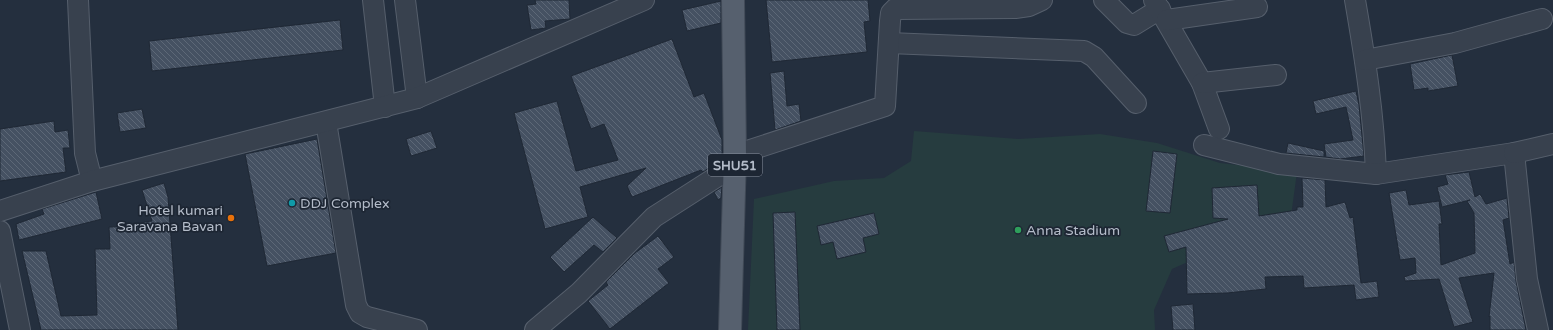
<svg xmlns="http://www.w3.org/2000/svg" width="1553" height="330" font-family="'Varela Round',sans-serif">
  <defs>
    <pattern id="building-back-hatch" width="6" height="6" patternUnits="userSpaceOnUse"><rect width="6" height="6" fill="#455162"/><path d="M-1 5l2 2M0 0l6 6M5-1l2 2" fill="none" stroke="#5d6877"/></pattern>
  </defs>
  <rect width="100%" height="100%" fill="#242f3e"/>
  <polygon fill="#263c3f" points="914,131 1019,139 1100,134 1157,143 1220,163 1297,172 1291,216 1172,269 1154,310 1155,330 748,330 754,199 834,181 884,178 911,161"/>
  <g fill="url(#building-back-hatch)" stroke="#1f2835">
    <polygon points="535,0 569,0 570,19 545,21 546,28 531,30 527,5 536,4"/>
    <polygon points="766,0 868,0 870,21 864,22 867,52 772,62"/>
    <polygon points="721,1 721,23 687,31 682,10"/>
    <polygon points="340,20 343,50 152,71 149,41"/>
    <polygon points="672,39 694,97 704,93 722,140 722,159 703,172 701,170 632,197 627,186 646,168 580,187 588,217 545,229 514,113 557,101 576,171 618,160 604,124 591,129 571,76"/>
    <polygon points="1452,55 1458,86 1428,91 1428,88 1414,90 1410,64"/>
    <polygon points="784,71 787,106 799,104 801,121 775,130 770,73"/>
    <polygon points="1356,91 1359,105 1364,156 1340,159 1326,157 1324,144 1353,140 1346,107 1316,114 1313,101"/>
    <polygon points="142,109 146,128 120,132 117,113"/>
    <polygon points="54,121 55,132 68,130 70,148 63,148 66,172 0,181 0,129"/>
    <polygon points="431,131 437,148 411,156 406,139"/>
    <polygon points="317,139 336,253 267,266 245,154"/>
    <polygon points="1288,143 1324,151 1324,157 1286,153"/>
    <polygon points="1153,151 1177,154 1170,213 1146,211"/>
    <polygon points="1469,172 1475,197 1480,194 1486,204 1507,198 1509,218 1503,220 1510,264 1514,262 1516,281 1526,330 1490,330 1490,316 1489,317 1494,273 1459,278 1473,322 1454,327 1439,279 1405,281 1404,277 1416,273 1415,258 1400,260 1389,193 1406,190 1409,205 1439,201 1442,224 1439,224 1441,265 1475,253 1474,213 1467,201 1470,200 1442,207 1437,187 1448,184 1445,175"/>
    <polygon points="1302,178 1325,180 1326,207 1345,202 1350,218 1353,217 1361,283 1377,281 1379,297 1356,300 1354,285 1304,288 1303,276 1265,277 1266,289 1227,293 1187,294 1186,247 1169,252 1164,236 1228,219 1213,218 1212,188 1257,185 1259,216 1297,210 1297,207 1303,207"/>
    <polygon points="164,183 168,197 178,330 41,330 22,251 46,251 61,316 97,315 95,249 110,249 109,227 144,226 144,222 152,221 142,190"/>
    <polygon points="722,187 721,198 718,200 714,192"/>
    <polygon points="96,192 102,219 19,240 16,224 44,214 42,209"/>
    <polygon points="795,212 800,330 777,330 773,213"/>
    <polygon points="874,213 879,234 863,238 866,252 837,259 833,242 821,245 817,226"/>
    <polygon points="593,217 617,238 603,252 594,245 564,272 550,257"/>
    <polygon points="658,236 674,257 658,269 669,283 610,329 588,301 608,285 606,282 635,253"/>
    <polygon points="1193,304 1195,330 1173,330 1171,306"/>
  </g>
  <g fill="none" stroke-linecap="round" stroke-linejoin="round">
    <g stroke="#565f6c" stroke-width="22">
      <g id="minor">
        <polyline points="78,0 85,153 92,181"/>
        <polyline points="373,0 385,107"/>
        <polyline points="405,0 417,98"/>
        <polyline points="1104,0 1127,23 1134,25 1160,9"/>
        <polyline points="1154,0 1202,83 1219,129"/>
        <path d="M1355 0C1365 58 1374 115 1376 174"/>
        <polyline points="1167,20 1257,7"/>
        <polyline points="889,43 1084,51 1094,57 1136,103"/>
        <polyline points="1365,60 1455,43 1542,19"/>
        <polyline points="1202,83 1276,75"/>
        <polyline points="326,122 356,305 360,313 367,317 417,330"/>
        <polyline points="1204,145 1279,164 1376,174 1514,153 1527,279 1538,330"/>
        <polyline points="1514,153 1553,144"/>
        <polyline points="735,155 885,106 890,21 891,13 895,9 1015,8 1029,6 1042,0"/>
        <polyline points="0,211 92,181 417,98 644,0"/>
        <polyline points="0,231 20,330"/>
        <polyline points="535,330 579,293 654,217 735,165"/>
      </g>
    </g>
    <g stroke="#414a57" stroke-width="24">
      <polyline id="major" points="730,330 735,155 733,0"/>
    </g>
    <use href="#minor" stroke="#38414e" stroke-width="20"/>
    <use href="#major" stroke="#56606e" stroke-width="22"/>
  </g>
  <circle fill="#0f9aa8" stroke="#1d2633" stroke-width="1.5" cx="292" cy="203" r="4"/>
  <circle fill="#e8710a" stroke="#1d2633" stroke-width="1.5" cx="231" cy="218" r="4"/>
  <circle fill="#2e9e5b" stroke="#1d2633" stroke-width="1.5" cx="1018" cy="230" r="4"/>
  <g text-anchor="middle" stroke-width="3.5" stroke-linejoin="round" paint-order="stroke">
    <rect fill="#1d2633" stroke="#878f9c" stroke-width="1" x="708" y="154" width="54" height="22" rx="3"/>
    <g font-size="13" font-weight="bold" fill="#b4bcc9">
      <text x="735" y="170">SHU51</text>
    </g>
    <g font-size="14" fill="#b4bcc9" stroke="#1d2633" text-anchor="start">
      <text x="300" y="208">DDJ Complex</text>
      <text x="223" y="215" text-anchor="end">Hotel kumari<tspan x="223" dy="16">Saravana Bavan</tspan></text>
      <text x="1026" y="235">Anna Stadium</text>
    </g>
  </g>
</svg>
